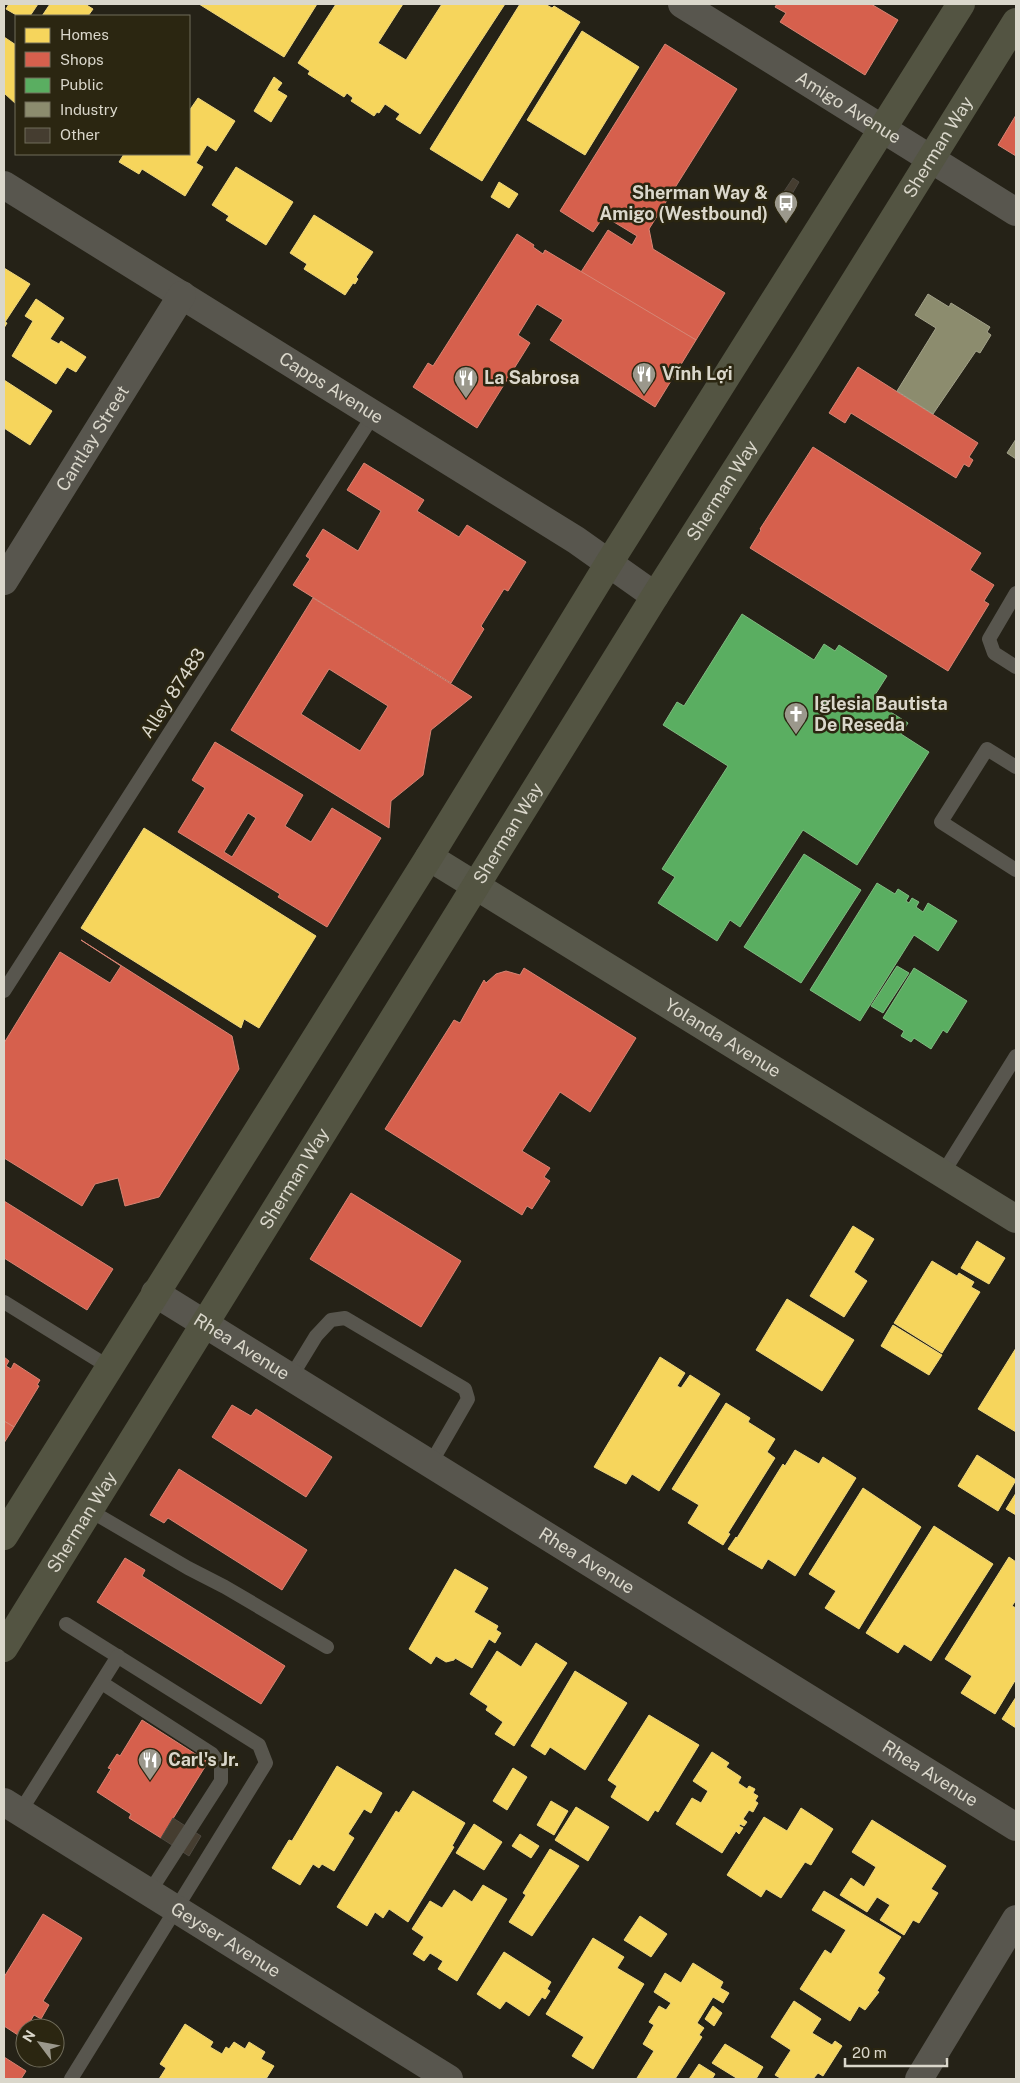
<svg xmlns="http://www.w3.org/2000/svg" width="1020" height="2083" font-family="'Public Sans',sans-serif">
  <rect width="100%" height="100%" fill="#252217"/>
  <g fill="#f6d55c" stroke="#eed67d">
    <polygon points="9,4 38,4 30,16 18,16 6,9"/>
    <polygon points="50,4 85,4 93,9 88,16 42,16"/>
    <polygon points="199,4 317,4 284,57"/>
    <polygon points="336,4 403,4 378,43 406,60 442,4 505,4 420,134 396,119 400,114 385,104 379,113 377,112 374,116 351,101 353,98 347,93 344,97 308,74 310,71 298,63"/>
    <polygon points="520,4 545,4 552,8 554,6 580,22 482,181 430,149"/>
    <polygon points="582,31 639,67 585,155 527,120"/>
    <polygon points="4,37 16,45 16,104 4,93"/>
    <polygon points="274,77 282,83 277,90 287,96 271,122 254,111"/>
    <polygon points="198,98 235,121 216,151 207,145 196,163 203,167 185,196 142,169 139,174 119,162 124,154 189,154 189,111"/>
    <polygon points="236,167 293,202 266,245 226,220 229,216 212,205"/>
    <polygon points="499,182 518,194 509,208 491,197"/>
    <polygon points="314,215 373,252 356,277 358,279 355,284 353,283 345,295 304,269 307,264 290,253"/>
    <polygon points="4,268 30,284 5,322 7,323 4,328"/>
    <polygon points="36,299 64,318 50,339 59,344 61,341 86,357 76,372 67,367 56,384 12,356 33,321 25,316"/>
    <polygon points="4,380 52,411 30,445 4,428"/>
    <polygon points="144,828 316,936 259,1028 244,1019 241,1028 81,928"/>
    <polygon points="853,1226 874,1239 854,1272 867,1281 844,1317 810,1296"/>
    <polygon points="977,1241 1005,1258 989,1284 961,1268"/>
    <polygon points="932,1261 957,1276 959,1273 974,1282 971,1287 980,1292 942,1353 894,1323"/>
    <polygon points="787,1299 854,1340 822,1391 756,1350"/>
    <polygon points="893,1325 942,1355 929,1375 881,1346"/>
    <polygon points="1016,1348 1016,1432 978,1409"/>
    <polygon points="660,1357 685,1373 677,1386 681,1388 690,1375 720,1394 659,1491 632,1474 626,1484 594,1467"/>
    <polygon points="726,1403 750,1418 748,1422 775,1439 767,1452 775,1458 728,1533 730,1534 723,1545 688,1523 699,1505 672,1489"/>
    <polygon points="795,1450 819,1464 823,1457 856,1478 795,1576 768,1559 762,1569 728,1549 736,1537 737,1538 783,1464 785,1466"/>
    <polygon points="977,1455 1016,1480 998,1511 958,1486"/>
    <polygon points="863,1488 921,1527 859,1629 825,1608 836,1591 809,1574"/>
    <polygon points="1016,1493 1016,1515 1006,1509"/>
    <polygon points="934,1526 993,1564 931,1661 904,1644 898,1653 866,1633"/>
    <polygon points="1009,1557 1016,1562 1016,1600 1012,1606 1016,1608 1016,1679 995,1714 961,1693 972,1676 945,1659"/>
    <polygon points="455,1569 488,1588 474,1612 498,1626 496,1630 501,1633 495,1643 489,1639 472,1668 455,1658 454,1660 446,1662 436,1656 431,1664 409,1649"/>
    <polygon points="536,1643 567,1663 514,1746 495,1734 503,1722 486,1710 488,1706 470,1694 497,1651 521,1667"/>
    <polygon points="575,1671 627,1703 585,1770 550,1747 545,1755 531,1746"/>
    <polygon points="1016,1697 1016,1728 1002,1719"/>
    <polygon points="649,1715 699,1745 658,1812 655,1810 648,1821 611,1797 617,1786 608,1780"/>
    <polygon points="712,1752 729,1763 726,1767 741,1777 738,1783 747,1789 749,1786 755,1789 753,1793 758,1796 755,1801 758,1803 753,1812 749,1810 743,1819 747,1822 744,1826 740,1824 739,1826 743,1828 739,1834 736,1831 722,1853 676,1824 692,1798 701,1803 708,1791 693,1781"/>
    <polygon points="337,1766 382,1793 371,1813 364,1809 348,1834 354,1838 334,1871 322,1864 319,1868 313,1864 300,1885 272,1868 289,1840 292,1841"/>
    <polygon points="513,1768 527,1777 507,1810 493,1801"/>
    <polygon points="413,1791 465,1823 452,1846 454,1847 408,1922 389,1909 383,1918 375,1912 367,1926 337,1907 396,1811 399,1813"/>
    <polygon points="551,1801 568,1811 554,1835 537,1825"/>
    <polygon points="576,1807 609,1827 588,1861 555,1840"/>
    <polygon points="801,1808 833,1829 811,1865 805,1862 781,1898 766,1889 761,1897 727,1875 764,1817 787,1831"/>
    <polygon points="872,1820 946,1866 931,1889 938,1893 919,1923 913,1920 904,1935 880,1920 890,1905 877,1897 867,1912 840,1895 851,1878 864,1887 876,1867 852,1852"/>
    <polygon points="474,1824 502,1842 484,1870 456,1853"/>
    <polygon points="520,1834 539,1846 531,1858 512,1846"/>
    <polygon points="550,1849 579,1866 532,1936 509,1922 526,1895 523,1893"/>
    <polygon points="483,1885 507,1899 457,1981 438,1969 443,1961 430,1953 424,1961 413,1954 424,1937 412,1929 430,1901 442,1908 454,1890 472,1902"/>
    <polygon points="824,1891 901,1937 878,1973 885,1978 877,1991 879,1992 865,2010 859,2006 850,2021 800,1989 825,1950 831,1954 846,1930 812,1910"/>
    <polygon points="640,1916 667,1934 651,1957 624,1940"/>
    <polygon points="593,1938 624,1957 617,1968 644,1984 593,2069 572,2056 584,2037 546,2014"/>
    <polygon points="504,1952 551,1982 547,1989 550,1991 545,1999 542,1997 529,2016 506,2001 500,2009 477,1994"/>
    <polygon points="693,1963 723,1982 720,1988 729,1993 723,2003 713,1997 697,2023 704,2028 699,2035 702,2037 675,2079 639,2079 637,2078 654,2051 643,2044 654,2025 649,2022 659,2006 666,2010 671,2003 654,1992 665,1973 681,1983"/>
    <polygon points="794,2001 821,2019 812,2033 832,2045 835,2041 842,2046 823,2076 818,2073 813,2079 782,2079 775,2075 791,2050 771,2037"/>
    <polygon points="713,2006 722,2013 714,2026 705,2019"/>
    <polygon points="185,2024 213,2042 210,2047 222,2054 226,2047 229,2049 234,2042 245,2049 249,2042 265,2052 261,2059 274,2066 266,2079 159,2079 166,2068 160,2064"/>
    <polygon points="725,2044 763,2067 756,2079 738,2079 712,2063"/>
    <polygon points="699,2064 715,2074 712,2079 689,2079"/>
  </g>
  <g fill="#d6604d" stroke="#d78473" fill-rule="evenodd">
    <polygon points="777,4 871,4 898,20 865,75 780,22 786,13 775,7"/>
    <polygon points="665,44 737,89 649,229 653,249 725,293 696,340 581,272 608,230 632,245 637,236 604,216 593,232 560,211"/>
    <polygon points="1016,115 1016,156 998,145"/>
    <polygon points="517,234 534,245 533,247 543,254 545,250 696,340 655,407 550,340 563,320 537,304 518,335 530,343 477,428 413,387 428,363 433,366"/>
    <polygon points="858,367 978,443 969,457 973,460 969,467 964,464 956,478 851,413 845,423 829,413"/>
    <polygon points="813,447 981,553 970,570 994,585 984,601 989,604 948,671 750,548 761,530 760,529"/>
    <polygon points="364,463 424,500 417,511 459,537 467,525 526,562 508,591 504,589 481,626 484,629 451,683 293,585 310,559 306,556 323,529 358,551 381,511 347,490"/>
    <path d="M313 598 472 697 431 730 423 775 391 801 389 828 231 730ZM329 669 388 706 360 751 301 714Z"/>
    <path d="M215 742 303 795 285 826 311 842 332 808 381 838 327 927 278 897 280 894 178 832 205 788 192 780ZM248 813 256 818 232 857 224 852Z"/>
    <polygon points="81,940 232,1036 239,1069 159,1197 125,1206 118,1178 95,1184 82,1206 4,1158 4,1043 60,952 110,983 121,966"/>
    <polygon points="524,968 636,1038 590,1112 560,1092 522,1151 550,1168 544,1177 550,1181 532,1209 527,1206 522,1215 385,1129 454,1020 460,1023 484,980 486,983 496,974 506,971 520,975"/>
    <polygon points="351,1193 461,1261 421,1327 310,1259"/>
    <polygon points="4,1201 113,1269 87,1310 4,1258"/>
    <polygon points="4,1357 9,1361 6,1366 11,1369 14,1363 40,1380 37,1385 39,1386 14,1427 4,1421"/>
    <polygon points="232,1405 251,1416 256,1409 332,1457 306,1497 212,1437"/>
    <polygon points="4,1421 14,1427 4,1443"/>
    <polygon points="179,1469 307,1550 282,1590 168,1518 164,1523 150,1515"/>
    <polygon points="125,1558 145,1570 142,1576 285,1666 261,1704 97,1602"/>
    <polygon points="142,1720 208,1762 161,1838 129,1818 131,1814 97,1792 111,1769 108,1768 117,1754 120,1756"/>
    <polygon points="43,1914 82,1938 43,2001 49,2005 41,2019 34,2015 21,2037 4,2026 4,1977"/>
    <polygon points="4,2057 26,2071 21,2079 4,2079"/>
  </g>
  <g fill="#5aae61" stroke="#80ba81">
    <polygon points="742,614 814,660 824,644 835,651 839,645 887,676 873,698 882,704 881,706 908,723 901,734 929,752 857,865 803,830 740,927 730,920 717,941 658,903 675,877 662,869 728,766 663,725 677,702 684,706"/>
    <polygon points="804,854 861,890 801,983 744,947"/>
    <polygon points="877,883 895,894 898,889 909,896 906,901 909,903 912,898 919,902 916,907 923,912 928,903 957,921 938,951 914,935 860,1021 810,990"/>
    <polygon points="897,966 909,973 883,1013 871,1006"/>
    <polygon points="914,968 967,1001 947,1033 943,1030 931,1049 914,1038 911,1042 901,1036 904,1031 883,1018"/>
  </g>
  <g fill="#8c8c6e" stroke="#a3a28a">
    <polygon points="928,294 949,307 951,303 990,327 987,332 991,335 980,353 976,351 933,414 897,391 936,328 915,315"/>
    <polygon points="1016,439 1016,459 1007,453"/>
  </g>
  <g fill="#453d30" stroke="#4d4840">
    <polygon points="793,178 799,182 788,201 781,196"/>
    <polygon points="173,1818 201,1836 189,1856 161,1838"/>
  </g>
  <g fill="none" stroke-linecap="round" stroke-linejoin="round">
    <g stroke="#58564e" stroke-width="14">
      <polyline points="1016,593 989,639 994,653 1016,667"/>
      <polyline points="1016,767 987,749 941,822 1016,870"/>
      <polyline points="4,991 374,414"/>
      <polyline points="943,1173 1016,1056"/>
      <polyline points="4,1302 109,1367"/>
      <polyline points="291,1377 316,1336 331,1320 345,1318 465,1389 468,1399 431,1463"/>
      <polyline points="89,1510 188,1568 225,1587 327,1647"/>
      <polyline points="66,1624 259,1745 266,1763 71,2079"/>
      <polyline points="102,1683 212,1754 221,1766 221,1781 149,1893"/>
      <polyline points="20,1812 118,1656"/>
    </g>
    <g stroke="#58564e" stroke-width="28">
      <path id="s1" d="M682 4 1016 212"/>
      <path id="s2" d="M4 185 576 540 655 596"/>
      <path id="s3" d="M4 581 182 295"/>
      <path id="s4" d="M155 1293 1016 1827"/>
      <path id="s5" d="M4 1802 449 2079"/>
      <polyline points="919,2079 1016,1919"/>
    </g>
    <path stroke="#58584b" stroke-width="28" id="s6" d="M429 857 1016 1219"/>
    <g stroke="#535442" stroke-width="28">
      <polyline points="4,1536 429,857 609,563 961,4"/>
      <path id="s7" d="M4 1648 655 596 807 358 1016 22"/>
    </g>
  </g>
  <defs>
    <g id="bus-pin" transform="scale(1.25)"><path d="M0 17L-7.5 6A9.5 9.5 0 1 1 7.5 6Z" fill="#9b988c" stroke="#2b2611"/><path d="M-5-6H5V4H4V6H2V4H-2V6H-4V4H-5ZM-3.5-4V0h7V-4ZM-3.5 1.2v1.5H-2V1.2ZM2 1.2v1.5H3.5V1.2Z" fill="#fff"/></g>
    <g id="restaurant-pin" transform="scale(1.25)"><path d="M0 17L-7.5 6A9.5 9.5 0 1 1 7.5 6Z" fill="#9b988c" stroke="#2b2611"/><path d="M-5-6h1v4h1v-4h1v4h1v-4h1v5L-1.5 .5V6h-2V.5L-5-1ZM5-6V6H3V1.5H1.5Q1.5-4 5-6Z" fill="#fff"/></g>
    <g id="church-pin" transform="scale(1.25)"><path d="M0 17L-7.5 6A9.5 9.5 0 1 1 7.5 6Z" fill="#9b988c" stroke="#2b2611"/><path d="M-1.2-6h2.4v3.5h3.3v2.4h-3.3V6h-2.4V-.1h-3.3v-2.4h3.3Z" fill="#fff"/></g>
  </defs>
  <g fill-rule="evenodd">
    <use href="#bus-pin" x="786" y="203"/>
    <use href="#restaurant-pin" x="644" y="374"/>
    <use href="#restaurant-pin" x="466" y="378"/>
    <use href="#church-pin" x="796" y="714"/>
    <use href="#restaurant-pin" x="150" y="1760"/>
  </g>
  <g text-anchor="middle" stroke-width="5" stroke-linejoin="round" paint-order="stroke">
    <g font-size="18" fill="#dad7cb" stroke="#2b2611">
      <text dy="6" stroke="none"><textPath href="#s1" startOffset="196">Amigo Avenue</textPath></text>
      <text dy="6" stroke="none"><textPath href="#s7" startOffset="1768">Sherman Way</textPath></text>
      <text dy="6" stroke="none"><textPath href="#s2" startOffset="385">Capps Avenue</textPath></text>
      <text dy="6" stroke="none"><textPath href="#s3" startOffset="168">Cantlay Street</textPath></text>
      <text dy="6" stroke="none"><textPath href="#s7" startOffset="1362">Sherman Way</textPath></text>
      <text transform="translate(173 693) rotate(-57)" y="6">Alley 87483</text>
      <text dy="6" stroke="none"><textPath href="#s7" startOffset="958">Sherman Way</textPath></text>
      <text dy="6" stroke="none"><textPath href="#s6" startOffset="345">Yolanda Avenue</textPath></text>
      <text dy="6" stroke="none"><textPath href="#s7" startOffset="552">Sherman Way</textPath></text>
      <text dy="6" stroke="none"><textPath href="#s4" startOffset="102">Rhea Avenue</textPath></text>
      <text dy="6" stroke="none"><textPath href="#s7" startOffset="148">Sherman Way</textPath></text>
      <text dy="6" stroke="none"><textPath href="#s4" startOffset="508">Rhea Avenue</textPath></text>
      <text dy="6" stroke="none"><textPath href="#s4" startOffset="912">Rhea Avenue</textPath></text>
      <text dy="6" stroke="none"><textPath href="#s5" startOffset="261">Geyser Avenue</textPath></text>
    </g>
    <g font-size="18" font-weight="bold" fill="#dad7cb" stroke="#2b2611" text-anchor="start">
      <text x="768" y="199" text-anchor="end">Sherman Way &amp;<tspan x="768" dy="21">Amigo (Westbound)</tspan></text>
      <text x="662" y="380">Vĩnh Lợi</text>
      <text x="484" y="384">La Sabrosa</text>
      <text x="814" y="710">Iglesia Bautista<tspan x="814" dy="21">De Reseda</tspan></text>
      <text x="168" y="1766">Carl's Jr.</text>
    </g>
  </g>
  <rect width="1020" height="2083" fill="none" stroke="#dad7cb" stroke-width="10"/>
  <rect x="15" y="15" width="175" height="140" fill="#2b2611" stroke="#716d5b"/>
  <rect x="25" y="28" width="25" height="15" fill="#f6d55c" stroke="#716d5b"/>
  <text x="60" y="40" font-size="15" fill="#dad7cb">Homes</text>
  <rect x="25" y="52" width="25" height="15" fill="#d6604d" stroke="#716d5b"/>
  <text x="60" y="65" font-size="15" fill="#dad7cb">Shops</text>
  <rect x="25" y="78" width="25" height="15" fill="#5aae61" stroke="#716d5b"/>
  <text x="60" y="90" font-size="15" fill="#dad7cb">Public</text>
  <rect x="25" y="102" width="25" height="15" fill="#8c8c6e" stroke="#716d5b"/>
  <text x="60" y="115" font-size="15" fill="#dad7cb">Industry</text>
  <rect x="25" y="128" width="25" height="15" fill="#453d30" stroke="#716d5b"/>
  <text x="60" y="140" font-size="15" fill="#dad7cb">Other</text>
  <g transform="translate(40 2043) rotate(302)"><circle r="24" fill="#2b2611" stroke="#716d5b"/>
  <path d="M0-4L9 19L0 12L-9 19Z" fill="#9b988c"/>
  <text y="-8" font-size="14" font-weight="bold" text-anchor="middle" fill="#dad7cb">N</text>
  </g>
  <path d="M845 2058v8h102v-8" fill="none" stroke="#dad7cb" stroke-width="2.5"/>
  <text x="852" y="2058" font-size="15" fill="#dad7cb" stroke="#2b2611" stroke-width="4" paint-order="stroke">20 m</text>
</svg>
